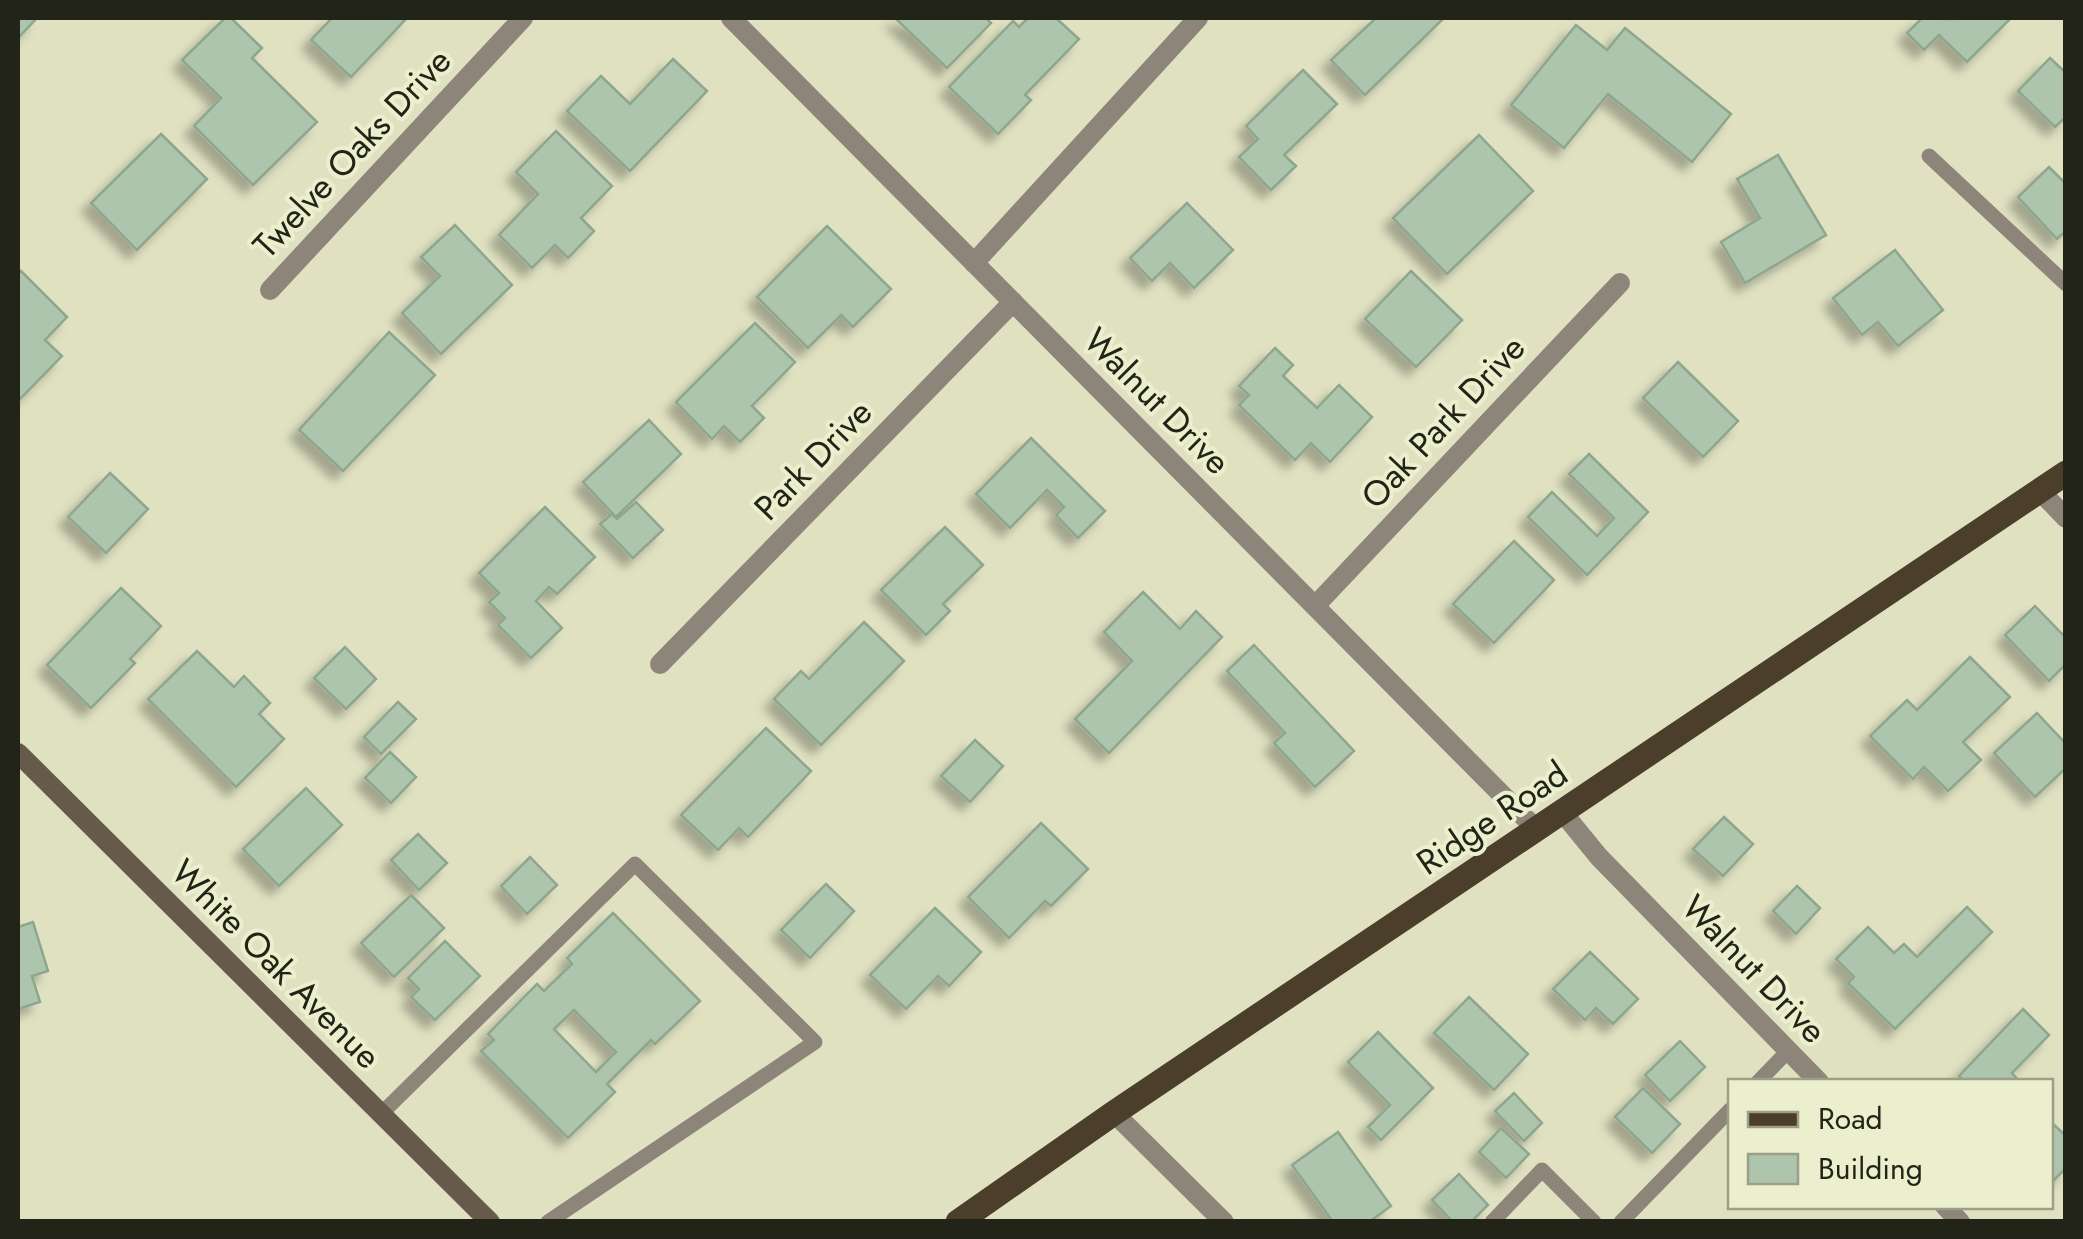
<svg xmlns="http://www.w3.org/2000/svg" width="2083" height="1239" font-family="Jost,sans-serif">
  <defs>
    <filter id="shadow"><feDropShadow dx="-9" dy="9" stdDeviation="5" flood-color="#0004"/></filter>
  </defs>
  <rect width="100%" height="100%" fill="#dfe1c1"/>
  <g fill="#adc5ad" stroke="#8ea58e" stroke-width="2.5" fill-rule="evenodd" filter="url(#shadow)">
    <polygon points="18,18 37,18 18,38"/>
    <polygon points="225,18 231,18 262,48 252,58 317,122 253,185 194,126 221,98 182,60"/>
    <polygon points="332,18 407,18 351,77 311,40"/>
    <polygon points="895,18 986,18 991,23 947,68"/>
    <polygon points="1028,18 1056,18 1079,39 1025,95 1031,100 998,134 949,87 1013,21 1019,27"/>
    <polygon points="1376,18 1444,18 1365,95 1331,60"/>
    <polygon points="1922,18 1947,19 2011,18 1967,62 1939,35 1924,50 1907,33"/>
    <polygon points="1576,25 1607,50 1625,28 1731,114 1692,162 1608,94 1564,148 1511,105"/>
    <polygon points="2050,58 2066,73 2066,117 2055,127 2018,91"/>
    <polygon points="673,59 707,91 630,171 567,111 601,76 630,104"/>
    <polygon points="1303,70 1337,104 1284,155 1296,166 1271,190 1239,157 1258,139 1246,126"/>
    <polygon points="556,131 612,186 581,218 594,231 568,258 555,245 532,268 499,235 538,194 516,172"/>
    <polygon points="161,134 207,179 137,250 91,203"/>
    <polygon points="1479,135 1533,191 1447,274 1393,218"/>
    <polygon points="1778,155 1826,235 1745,283 1721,242 1760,218 1737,179"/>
    <polygon points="2049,167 2066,184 2066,231 2057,239 2018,197"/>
    <polygon points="1187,203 1233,250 1194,288 1170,263 1152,281 1130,258"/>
    <polygon points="455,225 512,285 441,354 402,313 440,276 421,257"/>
    <polygon points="827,226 891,289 853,327 841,315 808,348 757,297"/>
    <polygon points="1895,250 1943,310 1898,346 1878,322 1862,335 1833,298"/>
    <polygon points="21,271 67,317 45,340 62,356 18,401 18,275"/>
    <polygon points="1411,271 1462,320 1416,367 1365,319"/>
    <polygon points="755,323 795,362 752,406 764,418 740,442 724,426 712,439 676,402"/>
    <polygon points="389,332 435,375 343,471 299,430"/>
    <polygon points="1275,348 1293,365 1283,376 1317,408 1339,385 1372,417 1330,462 1311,443 1295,460 1239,405 1249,395 1239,386"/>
    <polygon points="1678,362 1738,421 1703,457 1643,398"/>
    <polygon points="649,420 681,454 616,517 583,482"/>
    <polygon points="1031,438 1105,511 1078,538 1056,515 1064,507 1047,490 1010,528 976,494"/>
    <polygon points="1589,454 1648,512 1587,575 1528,517 1552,492 1597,536 1614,518 1569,474"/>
    <polygon points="110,473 148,509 106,553 68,517"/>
    <polygon points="636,502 663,530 633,558 600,524 612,514 617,519"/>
    <polygon points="545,507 595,557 557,594 549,587 536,601 562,628 531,658 498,625 505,618 489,602 499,593 479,573"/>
    <polygon points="945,527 983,565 943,604 950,611 926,635 881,590"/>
    <polygon points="1514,541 1554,580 1494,643 1453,604"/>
    <polygon points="121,588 161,626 130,659 135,663 91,708 47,665"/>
    <polygon points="1143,592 1180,629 1196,611 1222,637 1109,753 1075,719 1132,661 1104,632"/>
    <polygon points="2035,606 2066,638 2066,664 2049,681 2005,635"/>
    <polygon points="864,622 904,661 821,745 774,699 801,671 809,679"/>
    <polygon points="1254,645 1354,751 1315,787 1274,743 1285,733 1227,671"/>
    <polygon points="345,647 376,679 346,709 314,678"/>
    <polygon points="197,651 234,687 244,676 270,703 259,714 284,739 236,787 148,699"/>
    <polygon points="1970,657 2010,697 1963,742 1981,760 1948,791 1924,767 1913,779 1870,736 1907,700 1917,710"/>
    <polygon points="398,702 416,719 381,754 364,737"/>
    <polygon points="2037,713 2066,744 2066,768 2035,797 1994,753"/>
    <polygon points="766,728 811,771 748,837 739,828 718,850 681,815"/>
    <polygon points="975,740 1003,766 970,802 941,776"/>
    <polygon points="390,752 416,777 391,803 365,778"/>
    <polygon points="306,788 342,825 279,886 243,849"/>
    <polygon points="1724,817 1753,844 1723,876 1693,849"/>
    <polygon points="1041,823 1088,869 1051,906 1045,901 1009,938 968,897"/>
    <polygon points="418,834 447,863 419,890 391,860"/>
    <polygon points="530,857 557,885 527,914 501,886"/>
    <polygon points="826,884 854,911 810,958 781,930"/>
    <polygon points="1797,886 1820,908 1796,934 1773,911"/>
    <polygon points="411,895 444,928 394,977 361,943"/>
    <polygon points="1967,907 1992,932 1895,1029 1848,983 1854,977 1836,959 1868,927 1894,953 1904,944 1917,957"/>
    <polygon points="935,908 981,952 949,986 938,976 906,1009 870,975"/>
    <path d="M613 913 700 1001 655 1044 651 1040 607 1084 615 1092 568 1138 481 1051 494 1040 488 1034 537 984 544 991 572 964 567 958ZM574 1010 616 1052 596 1072 554 1029Z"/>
    <polygon points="33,922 48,971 32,976 40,1002 18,1009 18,927"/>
    <polygon points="445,941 480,976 435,1020 411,997 419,989 408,978"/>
    <polygon points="1590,952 1638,999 1613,1024 1596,1008 1585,1020 1553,989"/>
    <polygon points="1469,997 1528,1054 1494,1090 1434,1033"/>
    <polygon points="2023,1009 2049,1035 2012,1073 2020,1082 1965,1082 1959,1076"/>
    <polygon points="1378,1032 1433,1088 1381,1140 1368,1127 1390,1105 1348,1062"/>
    <polygon points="1680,1041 1705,1067 1670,1101 1645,1075"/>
    <polygon points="1643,1088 1680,1124 1652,1153 1615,1117"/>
    <polygon points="1514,1093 1542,1123 1524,1141 1495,1111"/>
    <polygon points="2050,1121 2066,1136 2066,1168 2053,1181"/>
    <polygon points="1501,1128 1529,1154 1506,1178 1479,1152"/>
    <polygon points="1338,1132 1391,1206 1369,1222 1333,1222 1292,1165"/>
    <polygon points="1459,1174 1488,1205 1471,1222 1453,1222 1432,1200"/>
  </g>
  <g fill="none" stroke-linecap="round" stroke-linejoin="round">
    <g stroke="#8d8579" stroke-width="15">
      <polyline points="1929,156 2066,284"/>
      <polyline points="1758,1082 1788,1051"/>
      <polyline points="381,1114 635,864 815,1042 548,1222"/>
      <polyline points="1492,1222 1542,1170 1594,1222"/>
      <polyline points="1621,1222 1730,1110"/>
    </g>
    <g stroke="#8d8579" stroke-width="20">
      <polyline points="731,18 1537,830"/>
      <polyline points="974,263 1198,18"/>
      <polyline points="270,290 523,18"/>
      <polyline points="2040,491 2066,518"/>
      <polyline points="1315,606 1620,283"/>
      <polyline points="660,664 1013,302"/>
      <polyline points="1563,813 1599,857 1819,1082"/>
      <polyline points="1114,1113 1224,1222"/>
      <polyline points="1945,1206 1960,1222"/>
    </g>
    <polyline stroke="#665b4a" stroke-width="20" points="18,753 490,1222"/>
    <polyline stroke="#4b3e2a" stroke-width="25" points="958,1222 1114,1113 2066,473"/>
  </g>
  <g text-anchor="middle" stroke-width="8" stroke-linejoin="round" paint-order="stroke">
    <g font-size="35" fill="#232418" stroke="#ecefce">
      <text transform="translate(352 153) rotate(-47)" y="12">Twelve Oaks Drive</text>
      <text transform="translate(1157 401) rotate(45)" y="12">Walnut Drive</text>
      <text transform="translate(1443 422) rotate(-47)" y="12">Oak Park Drive</text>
      <text transform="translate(813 460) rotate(-46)" y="12">Park Drive</text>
      <text transform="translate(1492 818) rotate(-34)" y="12">Ridge Road</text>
      <text transform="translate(276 964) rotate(45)" y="12">White Oak Avenue</text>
      <text transform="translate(1754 969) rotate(46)" y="12">Walnut Drive</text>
    </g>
  </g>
  <rect width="2083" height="1239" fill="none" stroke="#232418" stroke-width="40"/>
  <rect x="1728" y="1079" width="325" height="130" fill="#ecefce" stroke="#9c9e85" stroke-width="2.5"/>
  <rect x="1748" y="1112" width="50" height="15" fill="#4b3e2a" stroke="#9c9e85" stroke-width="2.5"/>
  <text x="1818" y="1129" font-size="30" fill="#232418">Road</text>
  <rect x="1748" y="1154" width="50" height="30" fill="#adc5ad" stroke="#9c9e85" stroke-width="2.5"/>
  <text x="1818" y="1179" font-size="30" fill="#232418">Building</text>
</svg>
